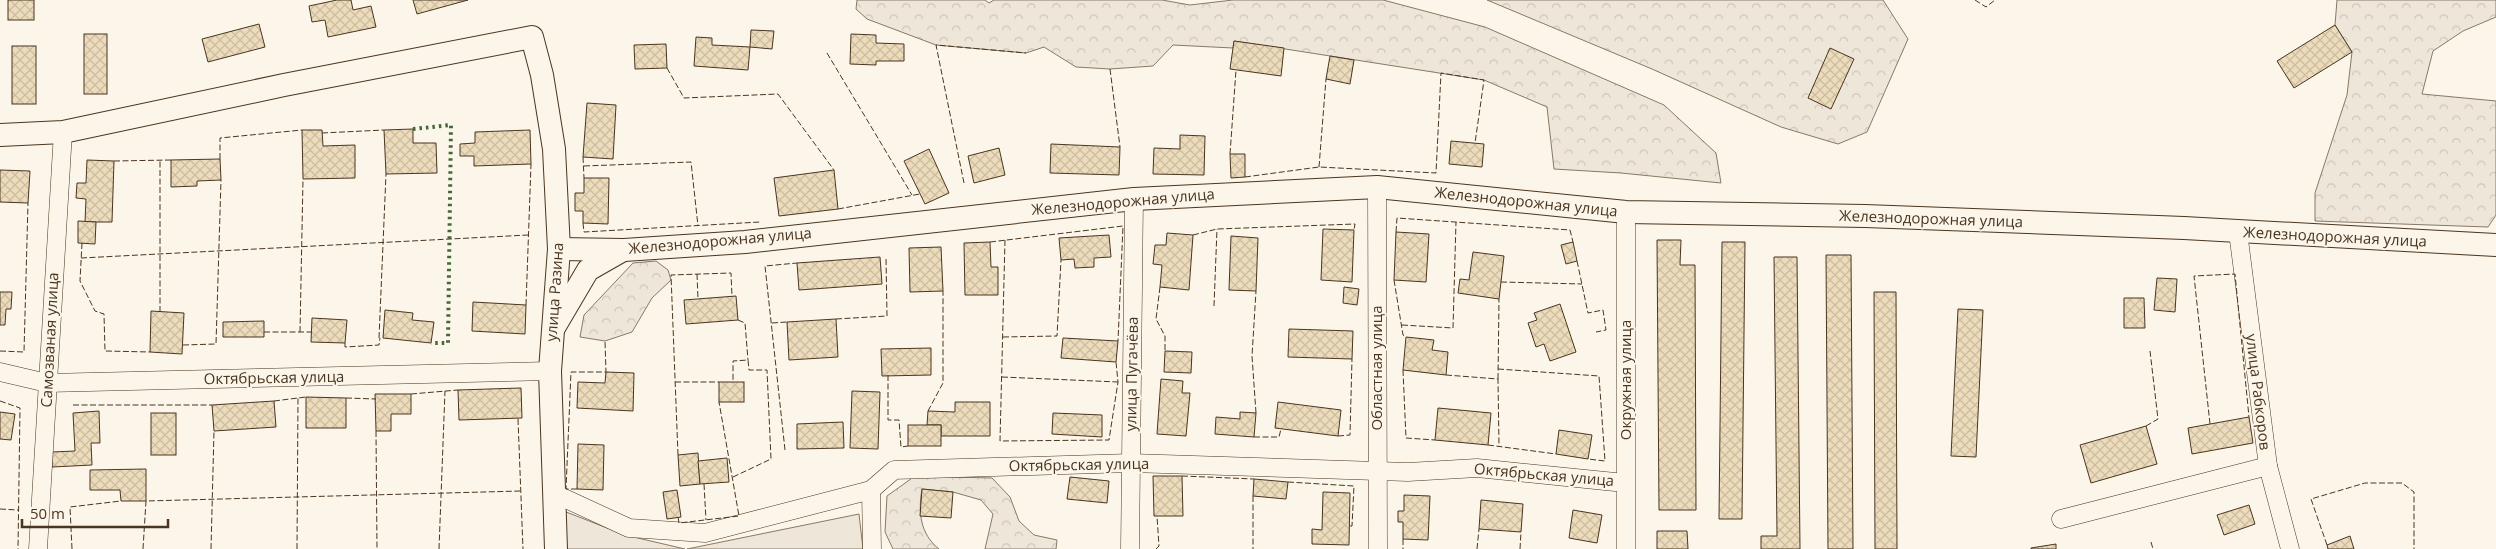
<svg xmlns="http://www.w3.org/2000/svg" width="2496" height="549" font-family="'Open Sans',sans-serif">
  <defs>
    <pattern id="forest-crowns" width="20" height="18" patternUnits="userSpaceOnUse" patternTransform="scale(1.25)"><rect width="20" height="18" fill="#ede6d9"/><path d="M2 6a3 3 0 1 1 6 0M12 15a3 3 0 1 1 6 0" fill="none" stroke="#cdc6ba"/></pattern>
    <pattern id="building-cross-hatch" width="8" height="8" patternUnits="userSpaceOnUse" patternTransform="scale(1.25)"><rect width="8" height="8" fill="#ecdcbc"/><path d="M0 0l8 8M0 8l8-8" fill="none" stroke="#ccbda1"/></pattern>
  </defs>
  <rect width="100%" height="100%" fill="#fbf6e9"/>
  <g fill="#ede6d9" stroke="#887966">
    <polygon points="561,510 625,535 685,549 566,549"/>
    <polygon points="859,514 863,549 687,549"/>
  </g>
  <g fill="url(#forest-crowns)" stroke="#887966">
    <polygon points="857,0 985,0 989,3 994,0 1162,0 1190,5 1233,0 1383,0 1485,27 1664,105 1716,153 1721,183 1621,173 1554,169 1547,107 1484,80 1234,41 1233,48 1173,45 1153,66 1110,69 1076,67 1044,47 1026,53 936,45 867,19 856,9"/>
    <polygon points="1487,0 1883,0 1908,39 1867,132 1838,144 1781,127 1652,69"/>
    <polygon points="2337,0 2496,0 2496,17 2463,31 2433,51 2422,94 2496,101 2496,215 2488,227 2315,221 2315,193 2347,95 2352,52 2335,25"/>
    <polygon points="656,261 668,270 671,280 652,298 632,332 605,341 580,337 584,315 633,263"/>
    <path d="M915 476 992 478 1010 497 1019 521 1034 535 1057 540 1056 549H985L993 514 981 500 953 492 922 489C918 512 920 534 939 549H893L885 532 887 496Z"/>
  </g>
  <g fill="url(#building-cross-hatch)" stroke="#4a3520">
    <rect x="8" y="0" width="26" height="20"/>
    <polygon points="337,0 351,0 353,10 371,6 376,27 328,37 325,20 312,22 309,6"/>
    <polygon points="413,0 468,0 417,14"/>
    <polygon points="259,24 265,47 208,62 202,39"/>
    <polygon points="2335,25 2352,52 2294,88 2277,61"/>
    <polygon points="751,30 774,31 772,49 750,47"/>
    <rect x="84" y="34" width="23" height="60"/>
    <polygon points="851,34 876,35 876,43 904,44 904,61 876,61 876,65 850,64"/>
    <polygon points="696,37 712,38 712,45 750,47 748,70 694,66"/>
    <polygon points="1234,41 1284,48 1281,76 1230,69"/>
    <polygon points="666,44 667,68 635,69 634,45"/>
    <rect x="12" y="46" width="24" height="58"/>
    <polygon points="1830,48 1854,59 1831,109 1808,98"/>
    <polygon points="1330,56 1354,60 1350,84 1326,79"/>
    <polygon points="587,103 616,105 613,159 583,157"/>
    <polygon points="413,129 413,143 436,143 437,173 386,174 384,130"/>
    <polygon points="302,130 322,130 323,146 355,145 355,178 303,179"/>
    <polygon points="530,130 531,164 474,166 474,156 460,156 460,144 475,143 475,132"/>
    <polygon points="1180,135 1205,136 1204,175 1153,174 1154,148 1180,149"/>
    <polygon points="1451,141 1484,144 1482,167 1449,164"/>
    <polygon points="1051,144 1120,147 1119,175 1050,173"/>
    <polygon points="999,148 1005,175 974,183 968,156"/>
    <polygon points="929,149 949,193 925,204 904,161"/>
    <polygon points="1230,154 1245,154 1245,177 1231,178"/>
    <polygon points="220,159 221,180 197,181 197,186 171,187 171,160"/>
    <polygon points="87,160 114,161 112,222 85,222 86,199 76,198 77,183 86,183"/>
    <polygon points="0,170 30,171 28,203 0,202"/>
    <polygon points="834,170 838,209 779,216 774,178"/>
    <polygon points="584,178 609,178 608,224 583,223 583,211 575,211 575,193 584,193"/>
    <polygon points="78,221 96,222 95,244 78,243"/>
    <polygon points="1323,229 1354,230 1352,282 1321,280"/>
    <polygon points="1396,232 1429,234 1426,282 1394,280"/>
    <polygon points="1167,233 1193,235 1189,290 1160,287 1162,265 1153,264 1155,245 1166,245"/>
    <polygon points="1109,235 1111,257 1094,258 1094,267 1075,268 1074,259 1061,260 1059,238"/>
    <polygon points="1231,236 1258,238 1256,291 1229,290"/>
    <polygon points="1657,240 1681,240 1680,265 1695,265 1696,510 1659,510"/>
    <polygon points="990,242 991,267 998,267 998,295 965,295 964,243"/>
    <polygon points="1573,242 1577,261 1566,264 1561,245"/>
    <polygon points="1722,242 1745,242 1742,519 1719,519"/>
    <polygon points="941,247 943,291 910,292 909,248"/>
    <polygon points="1473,252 1504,256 1499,299 1458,293 1460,279 1469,280"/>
    <polygon points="1826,255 1851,255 1853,549 1828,549"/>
    <polygon points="880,257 882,284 799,290 797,263"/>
    <polygon points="1774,257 1797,257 1800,549 1761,549 1761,536 1777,536"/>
    <polygon points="2157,278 2177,279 2175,312 2154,310"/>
    <polygon points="1344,287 1359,289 1357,305 1343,303"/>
    <polygon points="0,292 12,292 11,309 6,309 5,325 0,325"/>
    <polygon points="1874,292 1896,292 1897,549 1875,549"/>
    <polygon points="736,296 738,320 686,324 684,300"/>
    <polygon points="2124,298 2144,298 2145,328 2124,328"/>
    <polygon points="473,302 526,305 525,334 472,331"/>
    <polygon points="1560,304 1576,352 1550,361 1544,344 1536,347 1528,323 1537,320 1534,313"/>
    <polygon points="1958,309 1983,310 1976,457 1951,456"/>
    <polygon points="385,310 413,313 412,320 434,322 431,343 383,338"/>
    <polygon points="151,311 184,313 182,354 150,352"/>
    <polygon points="312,318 347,320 345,343 311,342"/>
    <polygon points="836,319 838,357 789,360 787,322"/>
    <polygon points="264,321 264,337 223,337 223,322"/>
    <polygon points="1289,329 1353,331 1352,359 1288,357"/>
    <polygon points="1406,337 1434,340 1432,350 1448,352 1446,375 1403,370"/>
    <polygon points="1063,338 1118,341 1116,362 1061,358"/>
    <polygon points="931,348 931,375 882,376 881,349"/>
    <polygon points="1165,351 1192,352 1191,373 1164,372"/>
    <polygon points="606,372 634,373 633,411 577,408 578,382 605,383"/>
    <polygon points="1161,379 1183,381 1182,393 1190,393 1186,436 1157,434"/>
    <rect x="719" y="382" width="25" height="20"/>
    <polygon points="521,388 522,418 459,420 458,390"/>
    <polygon points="852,391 880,392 878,449 850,448"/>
    <polygon points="375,394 411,394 411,414 391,414 391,431 376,431"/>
    <polygon points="306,397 346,398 346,428 306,428"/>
    <polygon points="274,401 276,427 214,431 212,405"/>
    <polygon points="955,402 990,402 990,436 941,436 941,425 927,425 928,411 955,412"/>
    <polygon points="1278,402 1341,410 1338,436 1275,428"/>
    <polygon points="1438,408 1491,413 1488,445 1435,440"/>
    <polygon points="99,411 100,443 91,443 92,465 52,467 52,452 75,451 73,413"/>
    <polygon points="0,412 15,414 11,440 0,439"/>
    <polygon points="1240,412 1256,413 1254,437 1215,434 1216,417 1240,419"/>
    <rect x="151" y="413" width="25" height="42"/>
    <polygon points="1053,413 1102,415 1102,437 1052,434"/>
    <polygon points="2249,417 2253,443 2192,454 2188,428"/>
    <polygon points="843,422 844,448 797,449 797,424"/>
    <rect x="908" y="425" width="33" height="21"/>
    <polygon points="2146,426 2157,464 2091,483 2080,445"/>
    <polygon points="1559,430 1592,435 1588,459 1556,454"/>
    <polygon points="578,444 604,445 603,490 577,489"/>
    <polygon points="698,453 700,484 680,486 678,455"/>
    <polygon points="727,458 729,482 700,484 698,461"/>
    <polygon points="146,469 146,501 121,501 120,490 90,490 90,470"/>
    <polygon points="1153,476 1182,476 1183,516 1154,516"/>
    <polygon points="1070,477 1109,481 1107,503 1067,499"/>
    <polygon points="1254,479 1288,482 1286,499 1253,496"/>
    <polygon points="922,489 953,492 951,518 920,516"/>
    <polygon points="677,490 681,517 667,519 663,492"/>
    <polygon points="1323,492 1350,493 1349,545 1312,544 1312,529 1322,530"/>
    <polygon points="1404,495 1430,496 1428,540 1403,539 1403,522 1398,522 1398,511 1404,511"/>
    <polygon points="1481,500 1523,504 1521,532 1479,529"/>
    <polygon points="2249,505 2255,524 2224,535 2217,515"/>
    <polygon points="1573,510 1602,515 1597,543 1569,538"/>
    <polygon points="1657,531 1687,531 1688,549 1657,549"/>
    <polygon points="2350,536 2354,549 2328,549 2327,545"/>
    <polygon points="2056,544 2056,549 2031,549 2031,548"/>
  </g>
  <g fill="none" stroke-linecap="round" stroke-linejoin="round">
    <g stroke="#4a3520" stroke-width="19">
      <g id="minor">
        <polyline points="1377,187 1378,549"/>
        <polyline points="2238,232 2268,466 2290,549"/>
        <polyline points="0,372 47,383 550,371"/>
        <polyline points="871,490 872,549"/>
        <polyline points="553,493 629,528 705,533 871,490 894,470 1131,463 1408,472 1477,468 1625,483"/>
        <polyline points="2061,519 2268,466"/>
        <polyline points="38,549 63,132"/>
        <polyline points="1130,549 1134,199"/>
        <polyline points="1626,549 1626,212"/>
      </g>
    </g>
    <g stroke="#4a3520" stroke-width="24">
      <g id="tertiary">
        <polyline points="0,135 63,132 284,85 532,37 542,75 554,149 559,249 550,371 556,549"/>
        <polyline points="559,249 624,250 745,242 1134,199 1377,187 1626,212 1865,216 2184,228 2496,245"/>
        <polyline points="555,326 588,270 623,250"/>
      </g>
    </g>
    <use href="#minor" stroke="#fbf6e9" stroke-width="18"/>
    <use href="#tertiary" stroke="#fbf6e9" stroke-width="22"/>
    <polyline stroke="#436837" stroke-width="4" stroke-dasharray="2.5 4" stroke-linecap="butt" points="413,129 451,125 448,343 431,343"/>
    <g stroke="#4a3520" stroke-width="1" stroke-dasharray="6 2.5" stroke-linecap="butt">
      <polyline points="1975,0 1986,7 1995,0"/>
      <polyline points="827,53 912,195"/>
      <polyline points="667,68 684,98 778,94 834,170"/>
      <polyline points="1110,69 1120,147"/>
      <polyline points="322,133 384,130"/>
      <polyline points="1230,154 1236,70"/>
      <polyline points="583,157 584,178"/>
      <polyline points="220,159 220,138 302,130"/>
      <polyline points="114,161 171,160"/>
      <polyline points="584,166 691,162 698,226"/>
      <polyline points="1319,167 1326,79"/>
      <polyline points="1245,177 1319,167 1436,173 1441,73 1484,80 1475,143"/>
      <polyline points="964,183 936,45 1026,53"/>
      <polyline points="838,209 920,194"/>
      <polyline points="583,223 584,232 760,222"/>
      <polyline points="1396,232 1397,218 1570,230 1573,242"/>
      <polyline points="1193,235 1217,229 1355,224 1354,230"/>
      <polyline points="1005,240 1000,441 1109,440 1118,382 1116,362"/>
      <polyline points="990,242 1123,226 1118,341"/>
      <polyline points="82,243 80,281 95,311 104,314 105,351 150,352"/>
      <polyline points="81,258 528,235"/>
      <polyline points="1577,261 1588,313 1603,310 1606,330 1596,332"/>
      <polyline points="697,274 698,299"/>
      <polyline points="1394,280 1403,335 1406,337"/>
      <polyline points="1501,282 1582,284"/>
      <polyline points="1160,287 1156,319 1165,336 1165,351"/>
      <polyline points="526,305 531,164"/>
      <polyline points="1214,306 1217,229"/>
      <polyline points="160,312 160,160"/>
      <polyline points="836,319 887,316 886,257"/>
      <polyline points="738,320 745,323 748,360"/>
      <polyline points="772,323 787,322"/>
      <polyline points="1402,325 1453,328 1456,222"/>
      <polyline points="264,332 311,332"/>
      <polyline points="300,332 303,179"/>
      <polyline points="1003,337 1057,336 1061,260"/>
      <polyline points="379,338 386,174"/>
      <polyline points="345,343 345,347 379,345 380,338"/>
      <polyline points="183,345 216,344 221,180"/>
      <polyline points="0,351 24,352 28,203"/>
      <polyline points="1498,369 1599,376 1605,461 1588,459"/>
      <polyline points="1403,370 1406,438 1435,440"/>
      <polyline points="888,375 888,420 899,420 901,447 908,446"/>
      <polyline points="1446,375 1498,379 1499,446"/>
      <polyline points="1002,377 1118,382"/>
      <polyline points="1498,379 1499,299"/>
      <polyline points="675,382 719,382"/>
      <polyline points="411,394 458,390"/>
      <polyline points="346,398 376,399"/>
      <polyline points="0,401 20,408 18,549"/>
      <polyline points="274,401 306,397"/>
      <polyline points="73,405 212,405"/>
      <polyline points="928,411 943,383 943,291"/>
      <polyline points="1256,413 1252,356 1256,291"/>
      <polyline points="518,419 523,549"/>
      <polyline points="2210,424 2194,276 2235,274 2249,417"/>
      <polyline points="2146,426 2158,419 2150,351"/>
      <polyline points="376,431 377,549"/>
      <polyline points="1338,436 1350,435 1352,359"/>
      <polyline points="1254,437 1279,437 1281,429"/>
      <polyline points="1488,445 1556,454"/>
      <polyline points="785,450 765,266 797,263"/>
      <polyline points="678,455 671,275 731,273 732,297"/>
      <polyline points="1182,476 1254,479"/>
      <polyline points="733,477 771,459 767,370 749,370 748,360 733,361 733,382"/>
      <polyline points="1288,482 1354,486 1352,526 1349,526"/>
      <polyline points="704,484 706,520"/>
      <polyline points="577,489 566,489 571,372 606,372 605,341"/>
      <polyline points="1253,496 1253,549"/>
      <polyline points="0,509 18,510"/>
      <polyline points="678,517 679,523 739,516 719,402"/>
      <polyline points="1403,539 1403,549"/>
      <polyline points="2151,542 2153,549"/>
      <polyline points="2327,545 2311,499 2365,483 2402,483 2414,492 2414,549"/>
      <polyline points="72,549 70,507 121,501"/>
      <polyline points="143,549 146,501 521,491"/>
      <polyline points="211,549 214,431"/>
      <polyline points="297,549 298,398"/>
      <polyline points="439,549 445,391"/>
      <polyline points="1156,549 1159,546 1157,516"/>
      <polyline points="1477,549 1479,529"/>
      <polyline points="1520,549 1521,532"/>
    </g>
  </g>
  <g text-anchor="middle" stroke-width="4" stroke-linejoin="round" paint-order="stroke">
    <g font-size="15" fill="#4a3520" stroke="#fbf6e9">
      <text transform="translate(1123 202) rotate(-5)" y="5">Железнодорожная улица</text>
      <text transform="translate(1526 202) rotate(6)" y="5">Железнодорожная улица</text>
      <text transform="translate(1931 219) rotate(2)" y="5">Железнодорожная улица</text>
      <text transform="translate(2335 237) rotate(3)" y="5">Железнодорожная улица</text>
      <text transform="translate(720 241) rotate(-5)" y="5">Железнодорожная улица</text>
      <text transform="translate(555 292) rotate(-86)" y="5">улица Разина</text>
      <text transform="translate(50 340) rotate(-87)" y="5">Самозваная улица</text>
      <text transform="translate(1377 368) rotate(-90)" y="5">Областная улица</text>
      <text transform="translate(1132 374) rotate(-89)" y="5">улица Пугачёва</text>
      <text transform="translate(274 378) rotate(-1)" y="5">Октябрьская улица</text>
      <text transform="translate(1626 380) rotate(-90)" y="5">Окружная улица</text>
      <text transform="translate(2258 392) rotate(83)" y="5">улица Рабкоров</text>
      <text transform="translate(1079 465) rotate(-1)" y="5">Октябрьская улица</text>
      <text transform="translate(1544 475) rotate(5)" y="5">Октябрьская улица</text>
    </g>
  </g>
  <path d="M22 519v8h146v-8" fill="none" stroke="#4a3520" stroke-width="2.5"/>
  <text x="30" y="519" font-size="15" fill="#4a3520" stroke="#fbf6e9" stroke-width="4" paint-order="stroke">50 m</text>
</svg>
